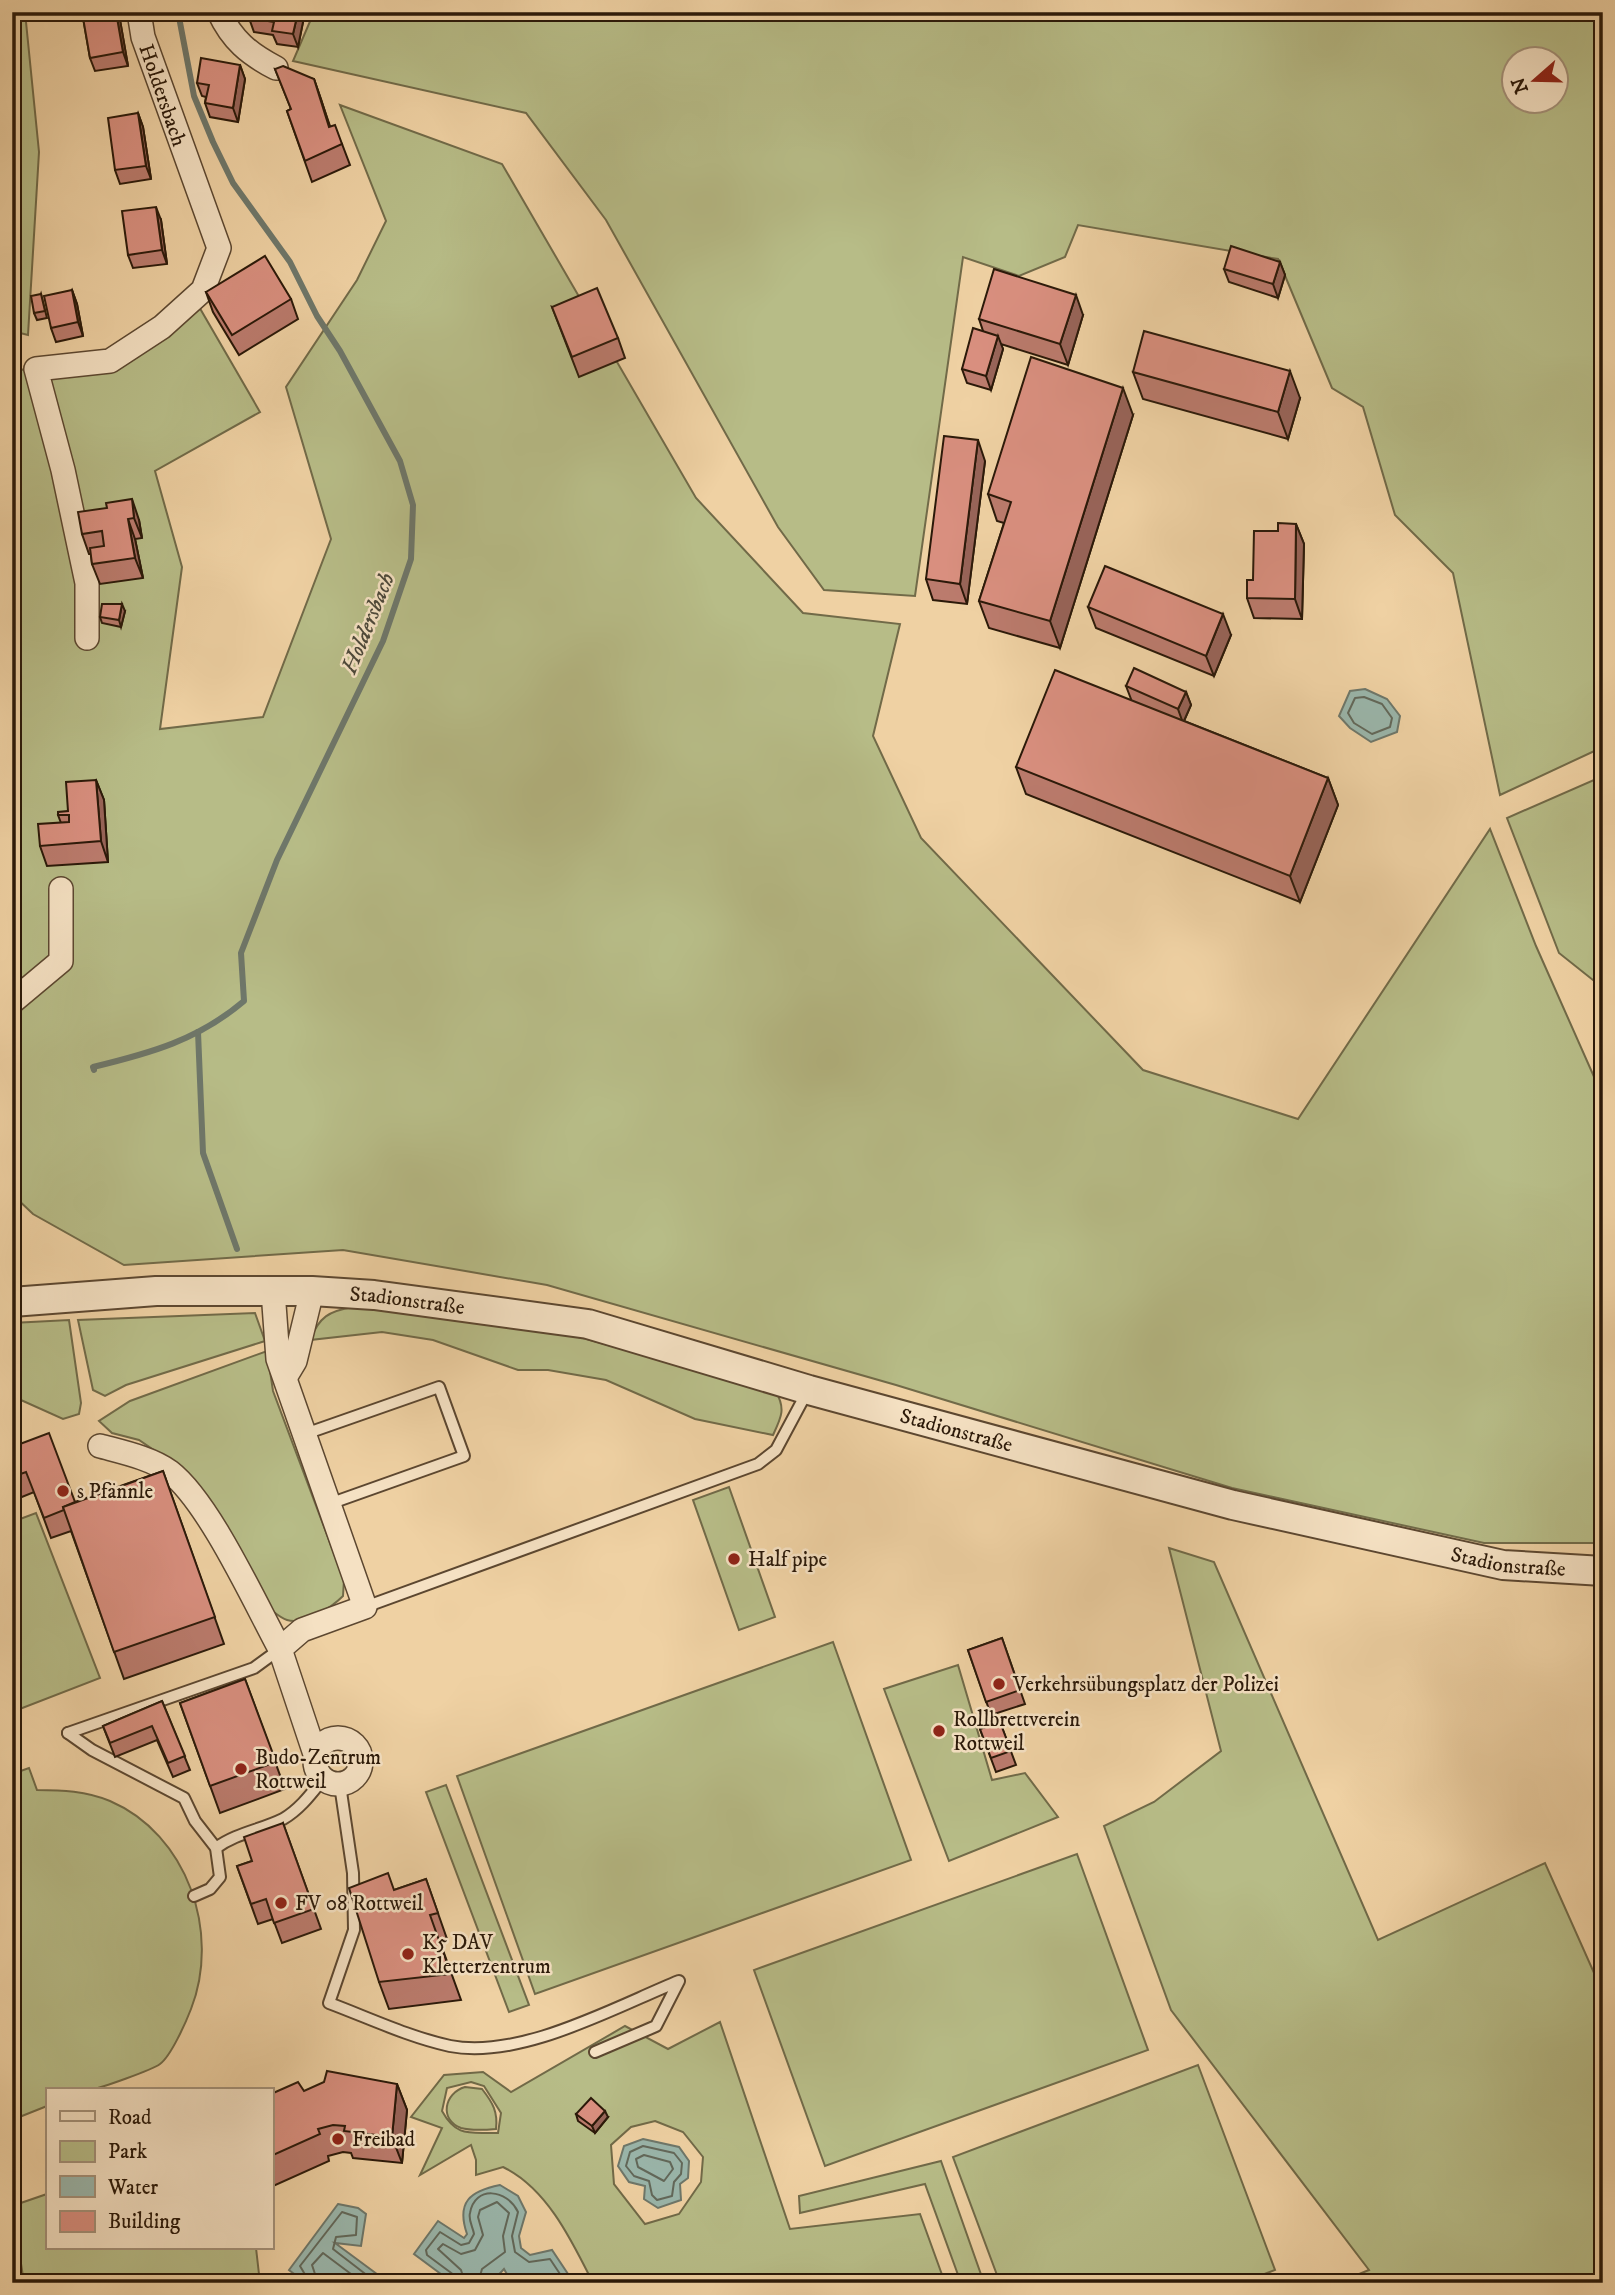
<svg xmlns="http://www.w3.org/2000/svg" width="1615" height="2295" font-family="'IM FELL DW Pica',serif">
  <rect width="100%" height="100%" fill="#efd1a3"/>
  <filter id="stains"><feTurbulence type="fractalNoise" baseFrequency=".00286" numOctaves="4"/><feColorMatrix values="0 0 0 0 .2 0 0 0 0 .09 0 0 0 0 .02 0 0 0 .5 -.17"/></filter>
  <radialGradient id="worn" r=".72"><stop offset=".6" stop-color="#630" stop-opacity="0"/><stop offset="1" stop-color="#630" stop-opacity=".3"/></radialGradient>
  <g fill="#b7bc87" stroke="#716a48" stroke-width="2" fill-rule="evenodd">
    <polygon points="12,12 25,12 39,152 28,335 12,331"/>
    <path d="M314 12H1603V747L1500 795 1453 573 1395 515 1363 407 1332 388 1278 259 1078 225 1065 257 1019 276 963 257 915 596 824 590 778 527 606 220 526 113 293 61ZM1514 60H1556V102H1514Z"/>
    <polygon points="340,105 502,164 696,498 803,613 900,624 873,736 921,838 1143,1070 1298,1119 1490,829 1536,946 1603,1097 1603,1543 1484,1543 1232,1488 896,1385 547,1285 343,1250 124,1265 33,1214 12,1194 12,365 30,373 114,365 198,305 260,412 155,471 182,567 160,729 263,717 331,539 286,387 357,280 386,221"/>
    <polygon points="1603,776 1603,988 1559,953 1507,818"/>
    <path d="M353 1307 522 1326 583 1338 776 1392C786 1409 781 1418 773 1435L695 1419 606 1380 548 1370H518L433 1340 382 1332 310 1340C319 1317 329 1311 353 1307Z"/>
    <polygon points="255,1313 265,1341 126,1385 105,1396 93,1390 78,1320"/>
    <polygon points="69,1320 81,1403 79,1414 63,1419 12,1396 12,1323"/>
    <path d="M267 1351 273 1391 344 1580 343 1596C331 1608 305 1625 287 1620 280 1618 273 1611 267 1607L177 1466 139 1440 112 1433 99 1421 130 1401Z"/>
    <polygon points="729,1487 775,1617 739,1630 693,1500"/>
    <polygon points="36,1513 100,1678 12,1712 12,1522"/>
    <polygon points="1169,1548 1214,1562 1378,1940 1545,1863 1603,1993 1603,2283 1337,2283 1369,2270 1171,2010 1104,1826 1154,1802 1221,1751"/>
    <polygon points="833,1642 911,1860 535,1994 457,1776"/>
    <polygon points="958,1665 992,1780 1025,1773 1058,1817 949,1861 884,1689"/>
    <path d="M29 1768 37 1790C62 1790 86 1791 110 1801 187 1834 221 1932 191 2009 186 2022 171 2056 160 2064 152 2070 101 2088 90 2090 77 2093 61 2090 47 2090V2106L12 2120V1774Z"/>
    <polygon points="446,1785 529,2005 509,2012 426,1792"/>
    <polygon points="1077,1854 1148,2050 825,2166 754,1970"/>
    <path d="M720 2022 790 2229 920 2214 945 2283H593C572 2241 547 2188 503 2167L476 2175V2160L471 2145 420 2175 442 2128 411 2117 444 2075 483 2072 511 2092 625 2026 668 2049ZM471 2082 484 2086 501 2113 498 2133C470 2132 457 2138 442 2111L447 2088ZM655 2121 683 2132 703 2157 701 2182 679 2214 645 2224 614 2184 611 2145 631 2127Z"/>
    <polygon points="1198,2065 1275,2270 1241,2283 1000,2283 953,2157"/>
    <path d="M465 2087 482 2089C493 2103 498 2112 496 2129 485 2130 472 2131 461 2128 439 2120 444 2093 465 2087Z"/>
    <polygon points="941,2161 984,2283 961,2283 925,2184 800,2213 799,2196"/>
    <polygon points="47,2194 47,2248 256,2248 260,2283 24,2283 12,2206"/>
  </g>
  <g fill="#9ab6ab" stroke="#6e776a" stroke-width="2">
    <polygon points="1365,689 1387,699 1400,716 1397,732 1371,742 1350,728 1339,716 1350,691"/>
    <polygon points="643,2139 679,2147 689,2161 688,2178 680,2184 681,2200 658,2208 644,2199 645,2186 629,2182 618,2166 624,2146"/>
    <path d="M500 2185 518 2196 526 2212 519 2236 521 2248 530 2255 552 2250 574 2283H512L504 2269 491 2283H453L414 2254 438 2221 464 2238 467 2234C456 2202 470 2191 500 2185Z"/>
    <polygon points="338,2204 358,2208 366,2214 361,2246 335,2243 389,2283 306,2283 289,2270"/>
  </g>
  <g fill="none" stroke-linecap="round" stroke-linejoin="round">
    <g stroke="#62685a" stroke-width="2">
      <polygon points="1364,697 1382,704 1392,718 1390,727 1372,734 1354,723 1348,713 1355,698"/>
      <polygon points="643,2146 674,2153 682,2163 681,2174 674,2182 672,2196 657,2200 652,2195 649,2181 634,2176 626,2166 630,2152"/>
      <polygon points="644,2155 670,2162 673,2169 664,2181 638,2167 636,2159"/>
      <polyline points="310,2283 300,2266 342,2212 357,2217 356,2235 336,2237 333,2249 377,2283"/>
      <polyline points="318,2283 312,2265 323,2253 363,2283"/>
      <path d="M456 2283 454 2275 427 2255 426 2250 440 2232 461 2245 469 2243 474 2234C473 2227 468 2220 470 2213 475 2185 507 2189 518 2212L512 2236 515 2252 529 2262 550 2259 566 2283"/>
      <polyline points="465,2283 461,2270 438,2249 443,2244 461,2254 475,2250 483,2235 478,2217 480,2210 497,2202 509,2213 503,2236 505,2252 482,2269 478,2283"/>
    </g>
    <g stroke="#6e776a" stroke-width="6">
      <polyline points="198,1032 203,1153 237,1249"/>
      <path d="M94 1070 93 1067C151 1053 198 1040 244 1001L241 953 277 860 383 641 411 559 413 505 400 461 340 351 317 316 290 262 233 183 213 142 194 96 178 12"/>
    </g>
    <g stroke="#5c4730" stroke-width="14">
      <g id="service">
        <polyline points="305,1434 439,1387 464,1456 329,1504"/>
        <polyline points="365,1607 758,1464 776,1450 807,1392"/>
        <polyline points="68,1733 92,1750 184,1798 195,1821 216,1848 220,1877 210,1889 194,1896"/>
        <polyline points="68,1733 254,1668 280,1649"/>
        <path d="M340 1785 353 1873 354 1930 329 2003C369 2018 409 2037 450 2046 520 2060 615 2007 679 1981L656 2026 595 2052"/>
        <path d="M216 1848C236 1833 261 1830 283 1819 300 1809 311 1794 323 1779"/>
      </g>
    </g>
    <g stroke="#5c4730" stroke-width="26">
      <g id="minor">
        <path d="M219 12C232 40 249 54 276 68"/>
        <polyline points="87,638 87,583 63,470 36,369 110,361 162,327 203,290 219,248 143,37 139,12"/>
        <polyline points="12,1002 61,961 61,889"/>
        <polyline points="273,1291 278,1359 365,1607 302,1630 280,1649 315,1754"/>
        <polyline points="286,1376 295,1361 312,1291"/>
        <path d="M100 1446C122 1452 151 1458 170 1472 209 1502 255 1603 280 1649"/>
        <circle cx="338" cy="1761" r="23"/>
      </g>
    </g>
    <g stroke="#5c4730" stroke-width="32">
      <g id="tertiary">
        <path id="s1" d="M12 1302 156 1291H312L374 1295 588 1324 809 1390 1233 1505 1503 1565 1603 1571"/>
      </g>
    </g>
    <use href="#service" stroke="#f5e1c3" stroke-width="10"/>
    <use href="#minor" stroke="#f5e1c3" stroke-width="23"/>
    <use href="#tertiary" stroke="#f5e1c3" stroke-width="28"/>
  </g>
  <g fill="#bb7b6d" stroke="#2b1909" stroke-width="2">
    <polygon points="82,12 117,12 120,20 128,66 95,71 90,58"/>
    <polygon points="305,12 298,47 277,44 273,35 254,32 249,18"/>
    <polygon points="240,65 245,79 238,122 210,117 205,103 206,97 202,96 197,83"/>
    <polygon points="275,69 314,79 330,126 342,144 350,165 312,182 287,111 291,109"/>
    <polygon points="138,113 143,127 151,179 120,184 115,170"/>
    <polygon points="161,220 167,264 133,268 128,255"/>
    <polygon points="1280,262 1285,275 1278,298 1229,282 1224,269"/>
    <polygon points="72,290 77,304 83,336 56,342 51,328"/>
    <polygon points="206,292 291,299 298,319 239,355 213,312"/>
    <polygon points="41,294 47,318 37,320 34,313"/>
    <polygon points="552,307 618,338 625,358 579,377"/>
    <polygon points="1083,315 1068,365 1001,344 1003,349 991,390 967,383 962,369 983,331 979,319"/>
    <polygon points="1133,372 1300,398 1288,439 1143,399"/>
    <polygon points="1133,415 1060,648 989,628 979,601 1004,523 997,521 988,494"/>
    <polygon points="985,461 967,604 933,600 926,579"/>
    <polygon points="107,508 139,520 142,538 135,539 143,578 100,584 92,564 91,554 89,554 82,534"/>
    <polygon points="1296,524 1304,544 1302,619 1254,618 1247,598 1253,580 1278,531"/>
    <polygon points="1088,607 1231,635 1214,676 1096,628"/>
    <polygon points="125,611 121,627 102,623 100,617"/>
    <polygon points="1126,686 1186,692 1191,705 1184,721 1328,778 1338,805 1300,902 1026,794 1016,767 1131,699"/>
    <polygon points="96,780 104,800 108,862 47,866 40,846 61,823 58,815 68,811"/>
    <polygon points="12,1447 75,1502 163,1471 224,1644 124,1679 71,1531 51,1538 34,1492 12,1501"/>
    <polygon points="1002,1638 1025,1704 991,1715 968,1650"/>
    <polygon points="245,1679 285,1789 220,1813 180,1703"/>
    <polygon points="162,1701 190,1770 173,1777 157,1740 115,1757 103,1726"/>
    <polygon points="1000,1722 1016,1765 996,1772 980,1729"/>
    <polygon points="283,1823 321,1929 282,1943 273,1919 258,1924 237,1866 252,1861"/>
    <polygon points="426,1879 447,1939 440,1942 461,2000 389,2009 379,1982 394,1890"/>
    <polygon points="397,2084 407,2110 402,2163 353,2158 351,2153 343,2152 328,2156 329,2161 271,2187 271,2094"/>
    <polygon points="576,2114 608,2117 595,2133 578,2121"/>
    <polygon points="12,2130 17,2143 12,2145"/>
  </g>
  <g fill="#986459" stroke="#2b1909" stroke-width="2">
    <polygon points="116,12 117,12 120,20 128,66 123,52"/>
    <polygon points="298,12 305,12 298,47 293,34"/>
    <polygon points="240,65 245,79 238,122 233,108"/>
    <polygon points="314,79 321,99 336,147 329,127"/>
    <polygon points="138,113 143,127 151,179 146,166"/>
    <polygon points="156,207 161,220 167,264 162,250"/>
    <polygon points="1280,262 1285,275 1278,298 1273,284"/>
    <polygon points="72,290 77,304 83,336 78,322"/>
    <polygon points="1076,295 1083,315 1068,365 1060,344"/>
    <polygon points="998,336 1003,349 991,390 986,376"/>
    <polygon points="1290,371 1300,398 1288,439 1278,412"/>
    <polygon points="1123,388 1133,415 1060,648 1050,621"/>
    <polygon points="978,440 985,461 967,604 960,584"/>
    <polygon points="132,499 139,520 142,538 134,518"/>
    <polygon points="128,519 135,539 143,578 135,558"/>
    <polygon points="1296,524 1304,544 1302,619 1295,599"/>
    <polygon points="122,604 125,611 121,627 119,620"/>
    <polygon points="1223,614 1231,635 1214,676 1206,656"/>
    <polygon points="1186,692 1191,705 1183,723 1178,709"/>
    <polygon points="1328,778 1338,805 1300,902 1290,876"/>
    <polygon points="96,780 104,800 108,862 101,841"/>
    <polygon points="397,2084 407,2110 402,2163 392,2137"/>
    <polygon points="605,2111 608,2117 595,2133 592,2126"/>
  </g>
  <g fill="#d98f7f" stroke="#2b1909" stroke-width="2">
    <polygon points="82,12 116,12 123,52 90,58"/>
    <polygon points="251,12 298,12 293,34 272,31 274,22 249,18"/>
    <polygon points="201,58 240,65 233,108 205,103 209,85 197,83"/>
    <polygon points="283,66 314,79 329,127 335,125 342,144 305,161 287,111 291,109 275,69"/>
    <polygon points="138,113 146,166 115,170 108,118"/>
    <polygon points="156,207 162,250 128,255 122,211"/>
    <polygon points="1231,246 1280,262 1273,284 1224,269"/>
    <polygon points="265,256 291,299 232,335 206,292"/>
    <polygon points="994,269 1076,295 1060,344 979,319"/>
    <polygon points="597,288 618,338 572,357 552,307"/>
    <polygon points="72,290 78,322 51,328 44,296"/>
    <polygon points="41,294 45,311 34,313 31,296"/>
    <polygon points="973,328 998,336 986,376 962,369"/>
    <polygon points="1144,331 1290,371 1278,412 1133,372"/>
    <polygon points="1031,357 1123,388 1050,621 979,601 1011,502 988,494"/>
    <polygon points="944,436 978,440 960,584 926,579"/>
    <polygon points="132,499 134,518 128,519 135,558 92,564 90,548 104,546 102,531 82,534 78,512 107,508 106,503"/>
    <polygon points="1278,523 1296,524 1295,599 1247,598 1247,580 1253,580 1254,531 1278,531"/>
    <polygon points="1105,566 1223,614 1206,656 1088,607"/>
    <polygon points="102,604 122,604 119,620 100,617"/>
    <polygon points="1134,668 1186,692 1178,709 1126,686"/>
    <polygon points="1055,670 1328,778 1290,876 1016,767"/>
    <polygon points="96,780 101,841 40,846 38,824 69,822 69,815 58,815 58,812 68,811 66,782"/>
    <polygon points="49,1433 75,1502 63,1507 64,1510 44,1518 26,1472 12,1477 12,1447"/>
    <polygon points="163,1471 215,1617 114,1652 63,1507"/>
    <polygon points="1002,1638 1020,1690 986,1702 968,1650"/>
    <polygon points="245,1679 276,1762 210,1786 180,1703"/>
    <polygon points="162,1701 185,1756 168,1763 152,1726 110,1743 103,1726"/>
    <polygon points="1000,1722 1011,1751 991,1758 980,1729"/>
    <polygon points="283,1823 314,1909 274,1923 266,1899 251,1904 237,1866 252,1861 244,1837"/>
    <polygon points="388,1873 394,1890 426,1879 438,1913 430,1915 451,1974 379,1982 349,1888"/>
    <polygon points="327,2071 397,2084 392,2137 344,2131 345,2126 333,2125 318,2129 320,2134 271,2156 271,2094 298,2082 304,2091 324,2082"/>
    <polygon points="591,2098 605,2111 592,2126 576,2114"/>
  </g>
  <g fill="#8f2418" stroke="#f5e1c3" stroke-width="2.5">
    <circle cx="63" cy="1491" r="7"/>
    <circle cx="734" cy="1559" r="7"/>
    <circle cx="999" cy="1684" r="7"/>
    <circle cx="939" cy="1731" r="7"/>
    <circle cx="241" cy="1769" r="7"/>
    <circle cx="281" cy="1903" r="7"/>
    <circle cx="408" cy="1954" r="7"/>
    <circle cx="338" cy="2139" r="7"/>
  </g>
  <g text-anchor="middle" stroke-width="5" stroke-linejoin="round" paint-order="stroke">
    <g font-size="21" fill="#2b1909" stroke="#f5e1c3">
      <text transform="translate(163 95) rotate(71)" y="7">Holdersbach</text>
      <text dy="7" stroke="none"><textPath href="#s1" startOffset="396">Stadionstraße</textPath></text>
      <text dy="7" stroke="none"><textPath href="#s1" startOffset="962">Stadionstraße</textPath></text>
      <text dy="7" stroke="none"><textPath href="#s1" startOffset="1530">Stadionstraße</textPath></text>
    </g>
    <g font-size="21" fill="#2b1909" stroke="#f5e1c3" text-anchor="start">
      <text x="77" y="1498">s Pfännle</text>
      <text x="748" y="1566">Half pipe</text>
      <text x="1013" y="1691">Verkehrsübungsplatz der Polizei</text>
      <text x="953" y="1726">Rollbrettverein<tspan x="953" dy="24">Rottweil</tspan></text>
      <text x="255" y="1764">Budo-Zentrum<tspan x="255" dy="24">Rottweil</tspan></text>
      <text x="295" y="1910">FV 08 Rottweil</text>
      <text x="422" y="1949">K5 DAV<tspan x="422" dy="24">Kletterzentrum</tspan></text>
      <text x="352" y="2146">Freibad</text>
    </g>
    <g font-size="23" font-style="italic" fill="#4c483a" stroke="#f5e1c3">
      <text transform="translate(367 623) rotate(-68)" y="8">Holdersbach</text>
    </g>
  </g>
  <rect width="1615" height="2295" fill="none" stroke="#efd1a3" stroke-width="42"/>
  <rect x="14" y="14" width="1587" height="2267" fill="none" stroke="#2b1909" stroke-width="3.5"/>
  <rect x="21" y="21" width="1573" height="2253" fill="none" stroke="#2b1909" stroke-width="2"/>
  <rect x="46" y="2088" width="228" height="161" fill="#f5e1c3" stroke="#a49179" stroke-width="2"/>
  <rect x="60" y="2111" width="35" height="10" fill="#f5e1c3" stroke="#a49179" stroke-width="2"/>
  <text x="108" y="2124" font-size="21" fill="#2b1909">Road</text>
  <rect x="60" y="2141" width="35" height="21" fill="#b7bc87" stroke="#a49179" stroke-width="2"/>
  <text x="108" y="2158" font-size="21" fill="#2b1909">Park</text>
  <rect x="60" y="2176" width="35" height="21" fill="#9ab6ab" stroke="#a49179" stroke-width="2"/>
  <text x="108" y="2194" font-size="21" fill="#2b1909">Water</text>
  <rect x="60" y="2211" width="35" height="21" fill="#d98f7f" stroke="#a49179" stroke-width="2"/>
  <text x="108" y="2228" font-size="21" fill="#2b1909">Building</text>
  <g transform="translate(1535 80) rotate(250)"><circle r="33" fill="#f5e1c3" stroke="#a49179" stroke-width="2"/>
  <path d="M0-5L12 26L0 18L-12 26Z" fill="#8f2418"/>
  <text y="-10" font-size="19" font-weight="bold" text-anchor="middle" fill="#2b1909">N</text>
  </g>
  <rect width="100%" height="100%" filter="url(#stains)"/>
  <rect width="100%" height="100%" fill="url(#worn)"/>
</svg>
